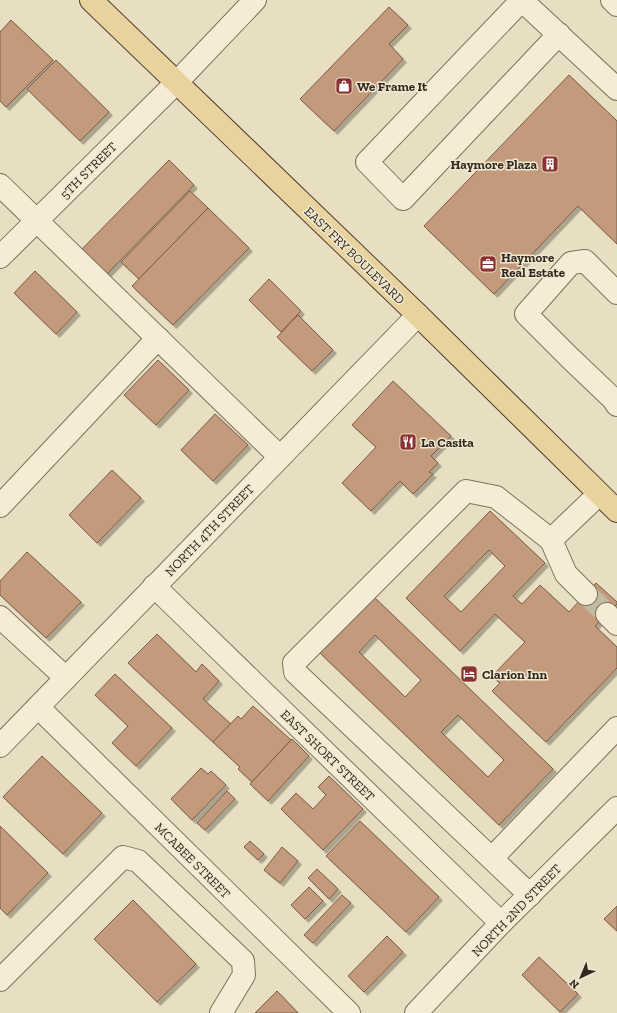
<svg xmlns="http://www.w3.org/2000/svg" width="617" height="1013" font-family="'Zilla Slab',serif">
  <defs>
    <filter id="shadow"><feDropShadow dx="3.5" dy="3.5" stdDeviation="0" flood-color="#0004"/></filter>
  </defs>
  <rect width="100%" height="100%" fill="#e8dec2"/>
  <g fill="#c39b7c" stroke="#7d5c44" fill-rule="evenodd" filter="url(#shadow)">
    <polygon points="389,7 408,25 389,44 403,59 334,131 300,99"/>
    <polygon points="11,20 53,60 6,107 0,101 0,32"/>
    <polygon points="56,60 109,112 80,141 27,89"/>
    <polygon points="569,75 617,121 617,244 578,206 494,294 424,226"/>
    <polygon points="169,160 194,185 107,274 82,249"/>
    <polygon points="190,191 208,208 139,279 121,262"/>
    <polygon points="208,208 249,248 173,325 132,286"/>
    <polygon points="35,271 77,312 56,334 14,293"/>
    <polygon points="269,279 301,311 281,332 249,300"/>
    <polygon points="298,315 333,350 312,371 277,337"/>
    <polygon points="158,360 189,390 156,425 124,395"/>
    <polygon points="393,381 451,436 431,456 438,463 429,472 433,474 413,494 400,481 371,511 342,483 376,447 352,425"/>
    <polygon points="215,414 248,445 213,481 181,450"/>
    <polygon points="112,470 141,498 97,543 69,515"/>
    <path d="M490 511 545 563 513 596 522 604 540 585 569 612 596 583 617 602V604L595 626 617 647V668L546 742 492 691 500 683 492 676 525 642 495 614 460 651 406 598ZM489 550 505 566 461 612 444 596Z"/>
    <polygon points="27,552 81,602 46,638 0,595 0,581"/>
    <path d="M373 596 553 769 499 825 319 652ZM375 635 421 680 405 697 359 652ZM458 715 504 760 488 777 441 732Z"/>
    <polygon points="157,634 196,672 202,664 219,681 203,699 231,724 213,742 128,663"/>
    <polygon points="115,674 172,728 136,766 112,743 128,726 95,695"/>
    <polygon points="253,706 291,740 252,782 238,769 240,767 213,742 238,716 241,719"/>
    <polygon points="292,739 309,756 268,801 250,784"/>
    <polygon points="42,756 102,813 63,854 3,797"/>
    <polygon points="201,768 208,774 211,771 226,785 192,820 171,799"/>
    <polygon points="329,776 363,809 323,850 281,809 296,793 313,809 326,795 318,787"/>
    <polygon points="227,791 235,799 205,830 197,823"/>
    <polygon points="360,821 439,897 406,932 326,856"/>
    <polygon points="0,826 48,873 7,915 0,908"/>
    <polygon points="250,841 264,854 258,860 244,847"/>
    <polygon points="282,847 298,861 280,883 264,870"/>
    <polygon points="317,869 338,889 329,899 308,878"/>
    <polygon points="309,887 323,901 305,919 291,905"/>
    <polygon points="342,895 351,903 313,943 304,935"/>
    <polygon points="133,900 196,964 157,1002 94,939"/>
    <polygon points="617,906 617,931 604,919"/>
    <polygon points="387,936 403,952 364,992 348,976"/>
    <polygon points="539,957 578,994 560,1012 522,975"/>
    <polygon points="277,991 298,1013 255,1013"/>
  </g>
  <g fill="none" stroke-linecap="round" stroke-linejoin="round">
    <polyline stroke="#c4baa1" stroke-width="22" stroke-dasharray="22 11" stroke-linecap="butt" points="586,594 607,614"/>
    <g stroke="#80705b" stroke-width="24">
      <g id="minor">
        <polyline points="612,0 617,5"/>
        <polyline points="559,34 403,199 367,162 521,1 529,7 617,89"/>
        <polyline points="0,185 280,457"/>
        <polyline points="0,257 176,83 255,0"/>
        <polyline points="617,293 585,261 571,263 526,314 570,358 613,399 617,405"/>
        <polyline points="0,506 158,338"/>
        <polyline points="551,540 566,574 586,594"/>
        <polyline points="154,586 501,923"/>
        <polyline points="607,614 617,624"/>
        <polyline points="0,617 66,678"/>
        <polyline points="38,707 349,1013"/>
        <polyline points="0,746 418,315"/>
        <polyline points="492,858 617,728"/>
        <polyline points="530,895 295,672 294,663 466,491 496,497 551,540 599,494"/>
        <polyline points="0,980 123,857 138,861 243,961 244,975 221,1013"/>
        <polyline points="416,1013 501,923 617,808"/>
      </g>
    </g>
    <g stroke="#4f3f2f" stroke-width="24">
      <polyline id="major" points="91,0 418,315 617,511"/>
    </g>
    <use href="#minor" stroke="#f4ecd5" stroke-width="22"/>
    <use href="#major" stroke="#e8d39e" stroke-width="22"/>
  </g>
  <defs>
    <g id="shop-square" transform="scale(0.9)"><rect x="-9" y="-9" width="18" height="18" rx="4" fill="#893432" stroke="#f1e8d1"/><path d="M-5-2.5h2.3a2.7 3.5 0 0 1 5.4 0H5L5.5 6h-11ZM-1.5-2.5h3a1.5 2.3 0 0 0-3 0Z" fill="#fff"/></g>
    <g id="building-square" transform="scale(0.9)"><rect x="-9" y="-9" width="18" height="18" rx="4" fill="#893432" stroke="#f1e8d1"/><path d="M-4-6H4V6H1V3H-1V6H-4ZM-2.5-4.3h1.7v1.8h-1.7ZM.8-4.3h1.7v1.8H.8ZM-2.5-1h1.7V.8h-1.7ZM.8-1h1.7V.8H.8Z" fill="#fff"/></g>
    <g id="office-square" transform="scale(0.9)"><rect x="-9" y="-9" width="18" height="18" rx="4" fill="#893432" stroke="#f1e8d1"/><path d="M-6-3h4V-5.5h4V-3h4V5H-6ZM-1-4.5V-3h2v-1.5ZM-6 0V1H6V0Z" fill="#fff"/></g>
    <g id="restaurant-square" transform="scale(0.9)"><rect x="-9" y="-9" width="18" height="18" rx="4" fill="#893432" stroke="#f1e8d1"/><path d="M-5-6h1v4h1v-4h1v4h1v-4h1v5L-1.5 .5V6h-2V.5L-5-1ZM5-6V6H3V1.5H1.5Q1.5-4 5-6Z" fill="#fff"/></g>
    <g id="hotel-square" transform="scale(0.9)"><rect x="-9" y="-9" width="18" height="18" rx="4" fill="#893432" stroke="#f1e8d1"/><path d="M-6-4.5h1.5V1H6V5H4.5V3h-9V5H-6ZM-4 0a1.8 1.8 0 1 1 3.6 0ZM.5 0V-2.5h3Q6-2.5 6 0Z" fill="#fff"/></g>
  </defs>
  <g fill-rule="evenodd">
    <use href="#shop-square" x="344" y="86"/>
    <use href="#building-square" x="550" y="164"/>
    <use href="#office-square" x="488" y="264"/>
    <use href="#restaurant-square" x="408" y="442"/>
    <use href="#hotel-square" x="469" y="674"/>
  </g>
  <g text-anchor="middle" stroke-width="3" stroke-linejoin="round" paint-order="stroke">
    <g font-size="13" font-weight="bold" fill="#32281e" stroke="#f1e8d1" text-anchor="start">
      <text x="357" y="91">We Frame It</text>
      <text x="537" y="169" text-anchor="end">Haymore Plaza</text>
      <text x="501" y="262">Haymore<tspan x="501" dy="15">Real Estate</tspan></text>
      <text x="421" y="447">La Casita</text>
      <text x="482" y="679">Clarion Inn</text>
    </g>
    <g font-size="13" fill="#32281e" stroke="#f1e8d1">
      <text transform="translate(88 170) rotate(-45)" y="5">5TH STREET</text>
      <text transform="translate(355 255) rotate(44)" y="5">EAST FRY BOULEVARD</text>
      <text transform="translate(209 530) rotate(-46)" y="5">NORTH 4TH STREET</text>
      <text transform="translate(328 755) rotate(44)" y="5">EAST SHORT STREET</text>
      <text transform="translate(193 860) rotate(45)" y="5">MCABEE STREET</text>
      <text transform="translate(516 910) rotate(-46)" y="5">NORTH 2ND STREET</text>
    </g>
  </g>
  <g transform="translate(581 977) rotate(224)" stroke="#f1e8d1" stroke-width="3" paint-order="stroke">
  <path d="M0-3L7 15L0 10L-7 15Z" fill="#32281e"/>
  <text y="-6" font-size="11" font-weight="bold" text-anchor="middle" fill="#32281e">N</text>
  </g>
</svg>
